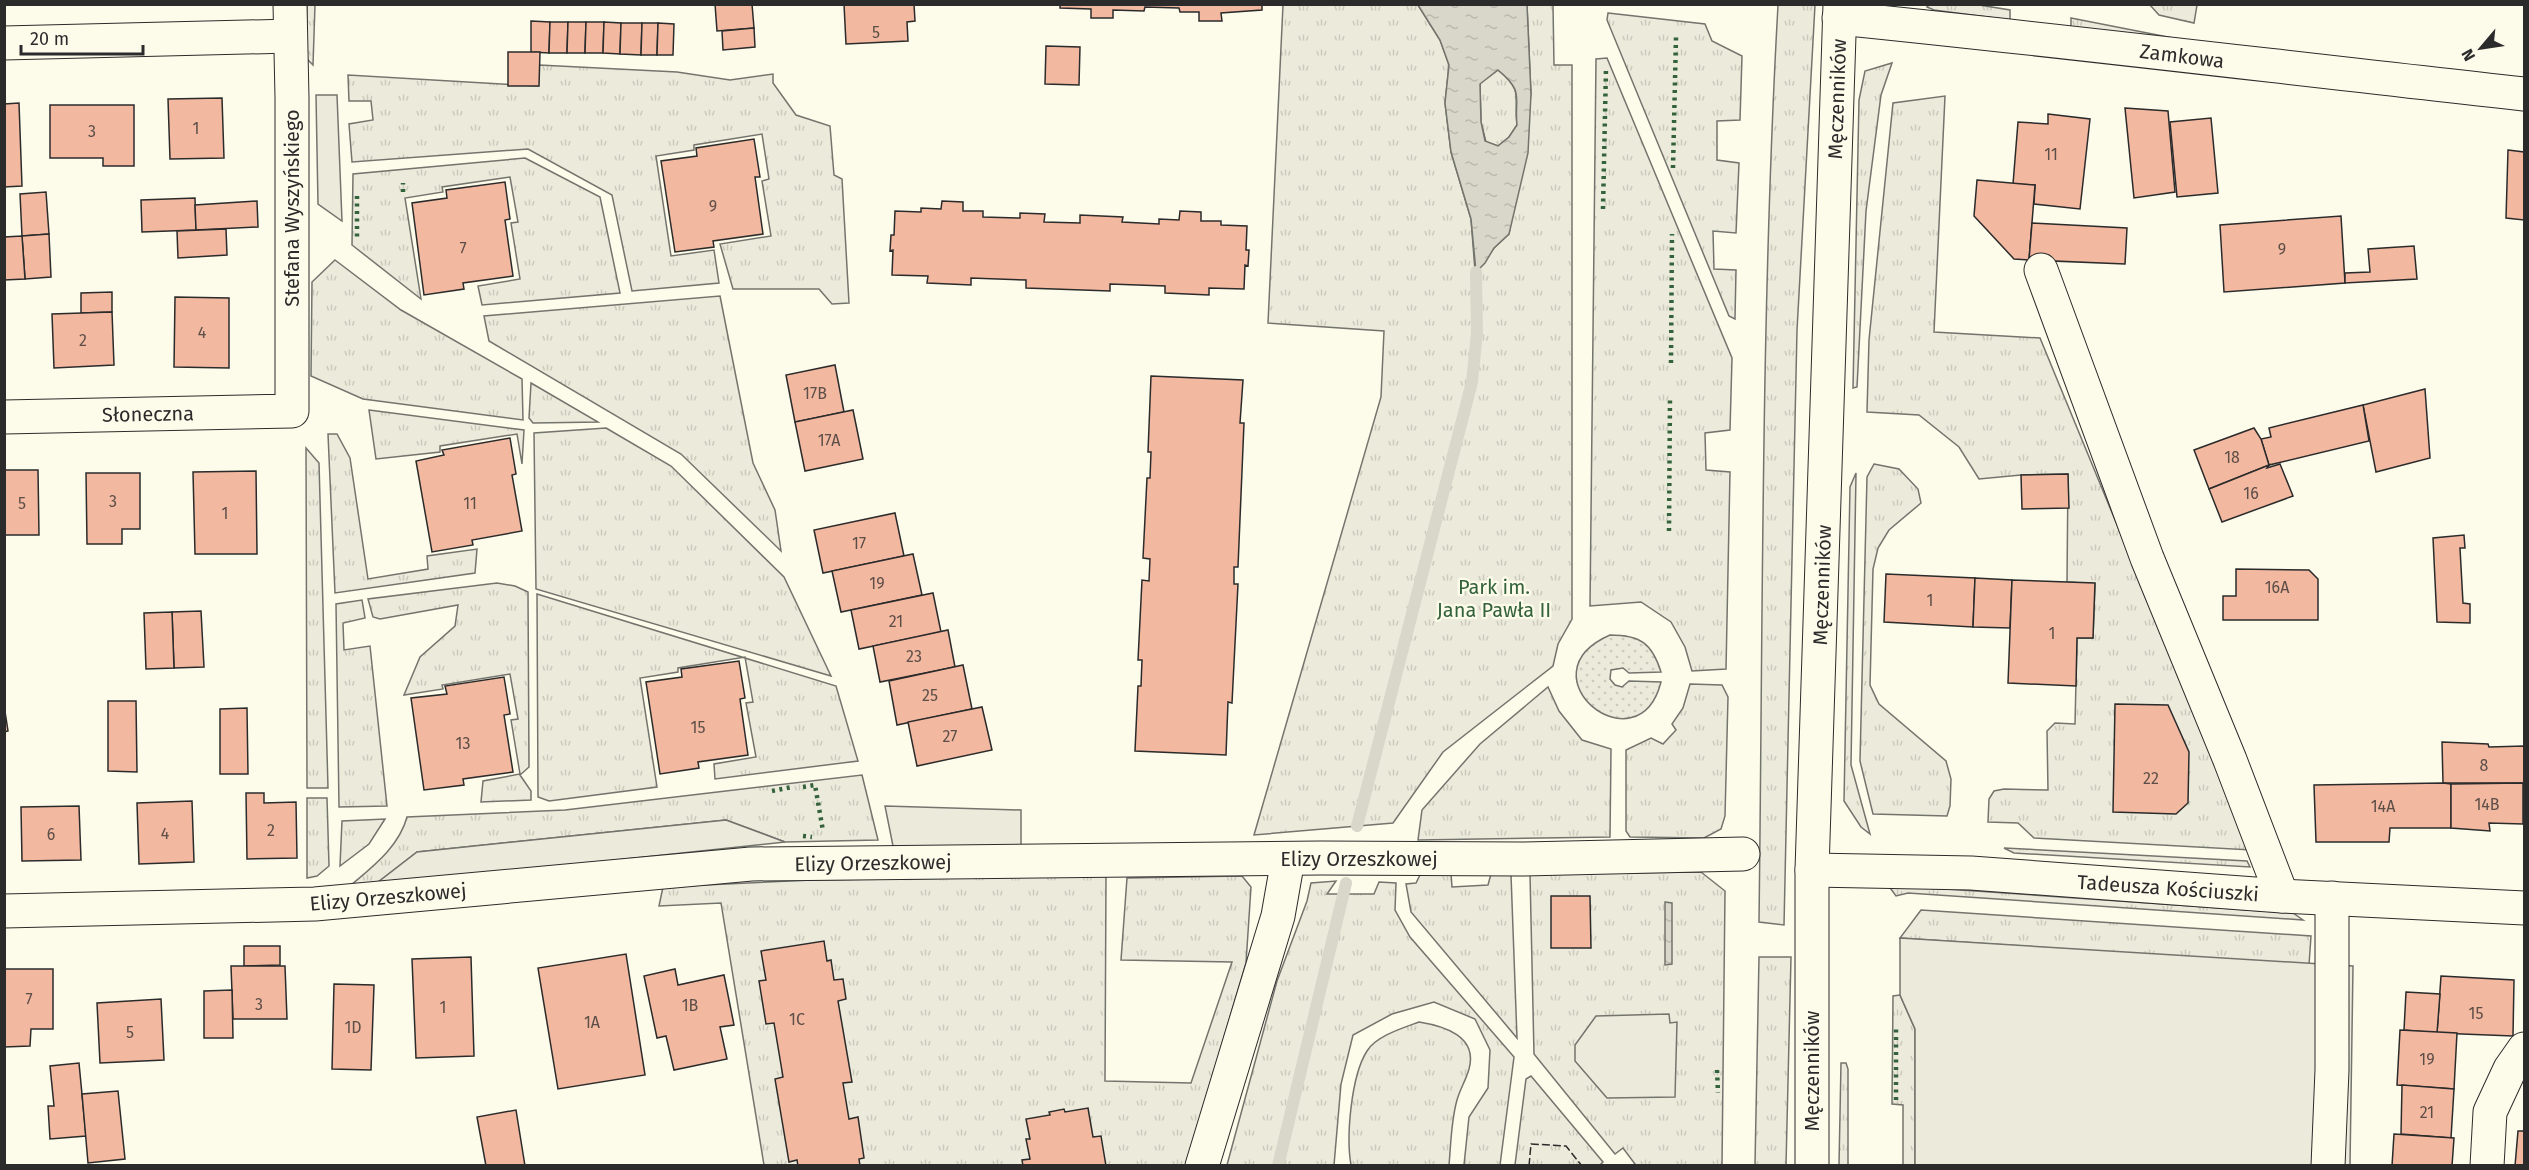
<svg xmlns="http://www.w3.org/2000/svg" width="2529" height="1170" font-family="'Fira Sans',sans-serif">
  <defs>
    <pattern id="grass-tufts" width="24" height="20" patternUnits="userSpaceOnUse" patternTransform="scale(1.5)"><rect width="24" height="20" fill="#ecebdb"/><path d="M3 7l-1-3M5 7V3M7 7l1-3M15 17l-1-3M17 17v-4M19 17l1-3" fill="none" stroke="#cbcabc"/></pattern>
    <pattern id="garden-dots" width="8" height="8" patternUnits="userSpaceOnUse" patternTransform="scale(1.5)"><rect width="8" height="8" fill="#ecebdb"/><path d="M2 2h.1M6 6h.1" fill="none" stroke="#cbcabc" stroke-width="1.8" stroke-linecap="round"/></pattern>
    <pattern id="water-ripples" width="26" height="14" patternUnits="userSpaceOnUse" patternTransform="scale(1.5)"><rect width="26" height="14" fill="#d8d7c9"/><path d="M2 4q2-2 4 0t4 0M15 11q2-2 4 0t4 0" fill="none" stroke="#bab9ad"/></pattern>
  </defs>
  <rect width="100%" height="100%" fill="#fdfbea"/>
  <g fill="url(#grass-tufts)" stroke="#74746e" stroke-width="1.5">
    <polygon points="1973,4 2010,10 2010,20 1934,10 1927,7 1929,5"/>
    <polygon points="307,5 315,5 313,65 306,58"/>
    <polygon points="1283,5 1418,5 1440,40 1449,65 1445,103 1451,152 1471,219 1475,271 1494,248 1509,234 1531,94 1527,5 1553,5 1554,65 1572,65 1572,619 1558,644 1553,666 1443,752 1393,823 1254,835 1381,397 1384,331 1268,323"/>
    <path d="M1778 5H1815L1797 330 1784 925 1759 922C1763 616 1761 310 1778 5Z"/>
    <polygon points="2150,5 2197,5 2194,23 2159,15"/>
    <polygon points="1608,13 1705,24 1712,41 1742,56 1740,120 1717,121 1717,160 1739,163 1736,233 1713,231 1714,269 1736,270 1735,319 1729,316 1607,20"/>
    <polygon points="2071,18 2183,40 2071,27"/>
    <polygon points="1607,58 1732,358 1730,430 1705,433 1706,470 1730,472 1726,669 1692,671 1685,647 1671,622 1641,602 1590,606 1596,59"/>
    <polygon points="1892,63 1881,95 1866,211 1857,387 1853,388 1859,100 1865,71"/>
    <polygon points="539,65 677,72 730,80 773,74 773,83 796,115 830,126 834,175 842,179 849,303 832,304 819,289 733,289 720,244 771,236 762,181 769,179 762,134 694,145 694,150 656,156 671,256 714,250 719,283 632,291 612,195 528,149 352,162 349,124 373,120 371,101 349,101 348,75 538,86"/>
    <path d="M1498 70C1525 93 1513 96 1517 125L1509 137 1498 146 1486 142 1481 122 1480 83Z"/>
    <polygon points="1945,96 1934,332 2040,338 2251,850 2034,838 2018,823 1988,822 1989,799 1994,791 2004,789 2048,790 2047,731 2055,723 2075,724 2077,638 2093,638 2095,584 2067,582 2068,474 2021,475 1979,479 1959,447 1919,415 1867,412 1869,340 1893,103"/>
    <polygon points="525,158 600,197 620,293 482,305 478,286 520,279 511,223 518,222 510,177 442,187 443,192 405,198 421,299 352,245 353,174"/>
    <polygon points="335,260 401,310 522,379 523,420 363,399 311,376 312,282"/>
    <polygon points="720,296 753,463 775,510 781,551 681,454 489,341 484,316"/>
    <polygon points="531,383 598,422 533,423 529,418"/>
    <polygon points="369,410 524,430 522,464 517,434 440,446 440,452 376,459"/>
    <polygon points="606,428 671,466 784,577 831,676 536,589 534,433"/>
    <polygon points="328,434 337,434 350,458 368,579 428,569 427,556 477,549 475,573 335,593"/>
    <polygon points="306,448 319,463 328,788 307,788"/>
    <polygon points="1874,464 1899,469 1918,489 1921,503 1889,530 1878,548 1873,569 1870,685 1879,704 1946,761 1951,779 1950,806 1947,816 1873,814 1860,761 1867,477"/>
    <polygon points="1856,473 1851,765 1870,834 1861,827 1844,801 1850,487"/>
    <polygon points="497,583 515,586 528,592 529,767 520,775 531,791 531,800 481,802 483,781 520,774 511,720 518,719 510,674 442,685 443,689 404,695 420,657 455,626 458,605 380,619 373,617 368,599"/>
    <polygon points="537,594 836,686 858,761 715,779 714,764 756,757 746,703 753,702 745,657 678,668 678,672 640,678 657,787 549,801 538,797"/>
    <polygon points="362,600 365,618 343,623 344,650 370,646 387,806 339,807 336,604"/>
    <polygon points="1690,684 1722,685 1728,697 1725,816 1721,829 1704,838 1630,837 1626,831 1626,750 1651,738 1663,744 1676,730 1672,724 1683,708"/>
    <polygon points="1548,687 1559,711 1582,740 1611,749 1610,837 1418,840 1422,810 1480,744"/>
    <path d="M862 775 878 840 785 842 726 820 417 852 373 886H350C372 867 399 847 407 817L565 810Z"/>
    <polygon points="307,798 327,798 329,866 317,876 307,878"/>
    <polygon points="385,819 369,844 340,866 342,821"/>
    <polygon points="2004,848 2247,861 2250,867 2014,853"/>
    <polygon points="1701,872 1725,891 1722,1165 1633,1165 1635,1164 1623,1148 1615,1154 1534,1054 1530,874"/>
    <polygon points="1451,874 1452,887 1488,885 1491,874 1511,875 1517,1038 1411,912 1406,884 1416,883 1420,875"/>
    <polygon points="1106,876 1105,1081 1191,1083 1232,962 1121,960 1127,878 1242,876 1251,887 1246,963 1186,1166 764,1165 721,903 659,906 663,887 811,880"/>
    <polygon points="1336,881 1327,894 1374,894 1379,882 1396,883 1395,910 1410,937 1514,1057 1500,1165 1464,1165 1469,1117 1488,1088 1490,1050 1475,1019 1434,1002 1392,1014 1353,1035 1341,1084 1334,1165 1227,1165 1277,981 1307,901 1311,883"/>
    <polygon points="1888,885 2293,913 2303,920 1908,893 1896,896"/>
    <polygon points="1921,910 2311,936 2309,965 1900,938"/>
    <polygon points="1759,957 1791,957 1786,1165 1755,1165"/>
    <polygon points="1900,995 1915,1029 1915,1165 1903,1165 1903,1105 1892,1104 1893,996"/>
    <path d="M1419 1022C1444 1026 1478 1036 1469 1069 1466 1080 1460 1089 1457 1100 1451 1121 1451 1143 1449 1165H1351C1346 1137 1351 1076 1367 1051 1376 1036 1403 1028 1419 1022Z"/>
    <polygon points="1841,1063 1846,1063 1848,1069 1848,1165 1839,1165"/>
    <polygon points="1531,1076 1603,1162 1600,1165 1515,1165 1526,1079"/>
  </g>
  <path fill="url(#garden-dots)" stroke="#74746e" stroke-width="1.5" d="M1610 635C1640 635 1652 643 1661 672L1629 673 1623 668 1611 670 1610 679 1615 685 1622 687 1629 681 1661 682C1638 771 1519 675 1610 635Z"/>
  <polygon fill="#ecebdb" stroke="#74746e" stroke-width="1.5" points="1669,1014 1670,1023 1677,1022 1675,1097 1607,1098 1575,1061 1575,1045 1596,1016"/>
  <g fill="#eceadb" stroke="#74746e" stroke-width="1.5">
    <polygon points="316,95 337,95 342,221 318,204"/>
    <polygon points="885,806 1021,810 1021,847 893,846"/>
    <polygon points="726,820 785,842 373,886 417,852"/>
    <polygon points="1900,938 2353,966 2350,1165 1915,1165 1915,1029 1900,995"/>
  </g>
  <g fill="url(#water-ripples)" stroke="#74746e" stroke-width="1.5" fill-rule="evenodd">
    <path d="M1418 5H1527L1531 94 1528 153 1509 234 1494 248 1485 263 1476 272 1471 219 1451 152 1445 103 1449 65 1440 40ZM1498 70C1525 92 1514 97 1517 125L1509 137 1498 146 1485 141 1481 122 1480 84Z"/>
    <polygon points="1665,902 1672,903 1672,964 1665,965"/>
  </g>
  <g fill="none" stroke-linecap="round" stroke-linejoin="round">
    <g stroke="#d8d7c9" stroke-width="12">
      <polyline points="1357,826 1472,382 1477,332 1476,272"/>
      <polyline points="1278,1166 1346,883"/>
    </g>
  </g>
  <g fill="#f2b8a0" stroke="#2b2b2b" stroke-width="1.5">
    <polygon points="715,4 752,4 754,28 717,31"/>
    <polygon points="844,4 914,4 915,21 907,22 908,41 846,44"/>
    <polygon points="1049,4 1262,4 1262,10 1221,13 1222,21 1199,21 1199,12 1180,12 1179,8 1145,7 1144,11 1113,10 1113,18 1091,18 1091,9 1060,8 1060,5"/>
    <polygon points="531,21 550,22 549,53 531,52"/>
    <polygon points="550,22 568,22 567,53 549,53"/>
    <polygon points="568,22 586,22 585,53 567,53"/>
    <polygon points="586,22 604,22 603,53 585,53"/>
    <polygon points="604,22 621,23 620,54 603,53"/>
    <polygon points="621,23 642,23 641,55 620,54"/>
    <polygon points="642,23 658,23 657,55 641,55"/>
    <polygon points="658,23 674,24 673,55 657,55"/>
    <polygon points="754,28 755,47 723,50 722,31"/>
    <polygon points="1046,46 1080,47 1079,85 1045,84"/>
    <polygon points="508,52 540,52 539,86 508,86"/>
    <polygon points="222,98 224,158 170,159 168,99"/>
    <polygon points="19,103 22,186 4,187 4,104"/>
    <polygon points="50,105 134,105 134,166 103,166 103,158 50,158"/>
    <polygon points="2125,108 2168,111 2175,192 2134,198"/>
    <polygon points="2048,114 2090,119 2080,209 2034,204 2035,185 2013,184 2018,122 2048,124"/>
    <polygon points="2211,118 2218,193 2177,197 2170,122"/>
    <polygon points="754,139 760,177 755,177 763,234 713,241 714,247 675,252 661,161 697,156 696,148"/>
    <polygon points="2508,150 2524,152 2524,220 2506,218"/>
    <polygon points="1977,180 2035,185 2029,260 2014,259 1974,216"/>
    <polygon points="505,182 510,219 505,220 513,276 463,283 464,289 424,295 412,203 447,198 446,190"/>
    <polygon points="46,192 49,234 22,236 20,194"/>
    <polygon points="195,198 196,230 142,232 141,200"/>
    <polygon points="257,201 258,227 196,230 195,205"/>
    <polygon points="942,201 963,202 963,211 983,211 983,217 1020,218 1020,213 1045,214 1044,222 1080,223 1080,215 1123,217 1122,222 1159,224 1159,219 1179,220 1180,211 1201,212 1201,221 1221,221 1221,225 1247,226 1246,250 1249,250 1248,266 1245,265 1244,289 1209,288 1209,295 1165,293 1165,286 1110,284 1110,291 1026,288 1026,280 971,278 971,285 927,283 928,276 892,275 893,250 890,251 891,235 894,235 895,211 921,212 921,208 941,209"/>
    <polygon points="2341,216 2345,283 2224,292 2220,225"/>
    <polygon points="2032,223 2127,228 2125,264 2029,260"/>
    <polygon points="226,229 227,255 178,258 177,231"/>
    <polygon points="49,234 51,277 25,279 22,236"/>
    <polygon points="22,236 25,279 4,280 4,237"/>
    <polygon points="2414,246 2417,279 2345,283 2345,273 2370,272 2368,249"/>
    <polygon points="112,292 112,312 81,313 81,293"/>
    <polygon points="175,297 229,298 229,368 174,367"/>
    <polygon points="112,312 114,365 54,368 52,314"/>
    <polygon points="835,365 844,412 795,422 786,375"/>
    <polygon points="1151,376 1243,380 1240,423 1244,423 1238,567 1234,567 1234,584 1238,584 1232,703 1228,702 1226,755 1135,751 1138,686 1141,686 1142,660 1138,660 1142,580 1149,581 1150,559 1143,558 1147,478 1150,478 1151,452 1148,452"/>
    <polygon points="2425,389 2430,458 2376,472 2363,405"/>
    <polygon points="2363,405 2369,441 2269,465 2261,439 2271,437 2269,428"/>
    <polygon points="853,410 863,459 805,471 795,422"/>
    <polygon points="2254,428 2261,439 2269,465 2209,489 2194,450"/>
    <polygon points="510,438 516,474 512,475 522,531 472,540 473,545 432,552 416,461 444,455 442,450"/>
    <polygon points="2280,464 2293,496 2222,522 2209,489 2269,465 2267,468"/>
    <polygon points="4,470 38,470 39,535 4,535"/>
    <polygon points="256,471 257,554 195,554 193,472"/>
    <polygon points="86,473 140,473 140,529 122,529 122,544 87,544"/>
    <polygon points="2068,474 2069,508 2022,509 2021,475"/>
    <polygon points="895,513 904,556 823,573 814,530"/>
    <polygon points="2464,535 2465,548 2460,548 2463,603 2470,604 2470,623 2437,622 2433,538"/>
    <polygon points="913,554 922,595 841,612 832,571"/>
    <polygon points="2236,569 2309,570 2318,579 2318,620 2223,620 2223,596 2236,596"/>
    <polygon points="1886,574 1975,578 1973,627 1884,622"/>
    <polygon points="1975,578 2012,580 2010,628 1973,627"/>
    <polygon points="2012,580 2095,583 2093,638 2077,638 2076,686 2008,683"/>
    <polygon points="933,593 941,632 859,649 851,610"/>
    <polygon points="201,611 204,667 174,668 172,612"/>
    <polygon points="172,612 174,668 146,669 144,613"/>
    <polygon points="948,630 955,667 880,682 873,646"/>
    <polygon points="739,661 745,698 740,699 748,755 698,762 699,768 660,774 646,682 682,677 681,669"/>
    <polygon points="963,665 972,709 897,725 889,681"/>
    <polygon points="504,677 510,714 504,715 513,772 463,779 464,785 424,790 411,698 447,694 445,686"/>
    <polygon points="108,701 136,701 137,772 108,771"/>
    <polygon points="2115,704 2168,705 2189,752 2188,803 2176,814 2113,812"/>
    <polygon points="4,705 8,731 4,732"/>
    <polygon points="982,707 992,750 917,766 908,722"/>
    <polygon points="247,708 248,774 220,774 220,709"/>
    <polygon points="2442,742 2488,744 2489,747 2524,746 2524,783 2443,783"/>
    <polygon points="2443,783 2451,784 2451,828 2390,828 2389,842 2316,842 2314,785"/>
    <polygon points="2523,783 2523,824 2489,823 2490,831 2451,828 2451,784"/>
    <polygon points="246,793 264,793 264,803 296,802 297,858 247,859"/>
    <polygon points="192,801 194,862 139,864 137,803"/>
    <polygon points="79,806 81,860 22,861 21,807"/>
    <polygon points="1551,896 1590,896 1591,948 1551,948"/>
    <polygon points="824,941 827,961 831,960 834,980 843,979 846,999 838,1001 852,1082 843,1083 849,1119 858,1117 864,1158 859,1159 860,1166 798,1166 797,1160 789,1162 775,1079 783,1077 774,1023 766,1024 759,981 766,980 761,951"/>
    <polygon points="244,946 280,946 280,965 244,966"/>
    <polygon points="626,954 645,1075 558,1089 538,968"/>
    <polygon points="471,957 474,1056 416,1058 412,959"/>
    <polygon points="231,966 285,966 287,1019 233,1019"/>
    <polygon points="4,969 53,969 53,1029 31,1029 30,1046 4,1047"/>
    <polygon points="675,969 678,985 724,975 734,1025 720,1027 727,1059 674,1070 666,1036 657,1038 644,976"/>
    <polygon points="2441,976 2514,980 2513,1036 2437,1033"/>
    <polygon points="334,984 374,985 371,1070 332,1069"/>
    <polygon points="232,990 233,1038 204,1038 204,991"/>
    <polygon points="2406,992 2440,994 2437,1033 2404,1030"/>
    <polygon points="161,999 164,1060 100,1063 97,1003"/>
    <polygon points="2400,1030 2457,1033 2454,1089 2397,1085"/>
    <polygon points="79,1063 86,1136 50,1139 48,1106 54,1106 50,1066"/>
    <polygon points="2402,1085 2454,1089 2451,1138 2401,1134"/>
    <polygon points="118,1091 125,1159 88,1163 82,1094"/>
    <polygon points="1088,1108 1093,1137 1101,1136 1106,1166 1023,1166 1022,1160 1030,1159 1026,1139 1030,1139 1026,1119 1050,1115 1049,1112 1064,1109 1065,1112"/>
    <polygon points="516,1110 525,1166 486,1166 477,1117"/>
    <polygon points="2518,1131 2524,1131 2524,1166 2515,1166"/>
    <polygon points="2394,1134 2454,1138 2452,1166 2392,1166"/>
  </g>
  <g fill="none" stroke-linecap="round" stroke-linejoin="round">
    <g stroke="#2b2b2b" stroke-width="35">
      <g id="minor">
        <path d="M1839 18C2068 41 2296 69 2524 94"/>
        <polyline points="4,43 290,36"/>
        <polyline points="2041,270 2147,558 2230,760 2282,896"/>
        <polyline points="4,417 292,411 292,98 290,4"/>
        <polyline points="1812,870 1971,873 2282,896 2524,908"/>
        <polyline points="4,911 315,904 751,864 1321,858 1521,859 1743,854"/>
        <polyline points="1202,1166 1278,916 1288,859"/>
        <polyline points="2328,1166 2332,1070 2332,898"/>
        <polyline points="2487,1166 2490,1112 2510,1069 2524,1049"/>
      </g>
    </g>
    <g stroke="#2b2b2b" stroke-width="35">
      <polyline id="major" points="1812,1166 1812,870 1840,4"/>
    </g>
    <use href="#minor" stroke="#fdfbea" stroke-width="33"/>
    <use href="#major" stroke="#fdfbea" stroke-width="33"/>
    <g stroke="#34623c" stroke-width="4.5" stroke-dasharray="3 4.5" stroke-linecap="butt">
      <polyline points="1673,168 1676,37"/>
      <polyline points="403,192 403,183"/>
      <polyline points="357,196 357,240"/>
      <polyline points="1603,209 1606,68"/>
      <polyline points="1671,363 1672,234"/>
      <polyline points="1669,531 1670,396"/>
      <polyline points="803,787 815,785 823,831"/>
      <polyline points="772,791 792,787"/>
      <polyline points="803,836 812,837"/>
      <polyline points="1717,1070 1718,1093"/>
      <polyline points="1896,1100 1896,1027"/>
    </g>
    <polyline stroke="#2b2b2b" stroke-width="1.5" stroke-dasharray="8 3" stroke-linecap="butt" points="1529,1166 1531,1144 1566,1146 1582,1166"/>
  </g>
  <g text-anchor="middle" stroke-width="4.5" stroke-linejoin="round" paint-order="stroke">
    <g font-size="16" fill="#5d4e48">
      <text x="876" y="38">5</text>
      <text x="196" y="134">1</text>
      <text x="92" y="137">3</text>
      <text x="2051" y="160">11</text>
      <text x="713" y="212">9</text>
      <text x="463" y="254">7</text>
      <text x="2282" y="255">9</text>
      <text x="202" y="338">4</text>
      <text x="83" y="346">2</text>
      <text x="815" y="399">17B</text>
      <text x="829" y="446">17A</text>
      <text x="2232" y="463">18</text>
      <text x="2251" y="499">16</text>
      <text x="113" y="507">3</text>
      <text x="22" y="509">5</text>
      <text x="470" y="509">11</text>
      <text x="225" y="519">1</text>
      <text x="859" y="549">17</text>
      <text x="877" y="589">19</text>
      <text x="2277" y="593">16A</text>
      <text x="1930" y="606">1</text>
      <text x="896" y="627">21</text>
      <text x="2052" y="639">1</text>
      <text x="914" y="662">23</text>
      <text x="930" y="701">25</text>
      <text x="698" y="733">15</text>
      <text x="950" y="742">27</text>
      <text x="463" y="749">13</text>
      <text x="2484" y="771">8</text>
      <text x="2151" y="784">22</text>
      <text x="2487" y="810">14B</text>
      <text x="2383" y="812">14A</text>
      <text x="271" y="836">2</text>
      <text x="165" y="839">4</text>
      <text x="51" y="840">6</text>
      <text x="29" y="1005">7</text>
      <text x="259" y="1010">3</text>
      <text x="690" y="1011">1B</text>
      <text x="443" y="1013">1</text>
      <text x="2476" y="1019">15</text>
      <text x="797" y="1025">1C</text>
      <text x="592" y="1028">1A</text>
      <text x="353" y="1033">1D</text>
      <text x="130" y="1038">5</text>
      <text x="2427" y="1065">19</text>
      <text x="2427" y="1118">21</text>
    </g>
    <g font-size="20" fill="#2b2b2b" stroke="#fdfbea">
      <text transform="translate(2182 56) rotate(7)" y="7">Zamkowa</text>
      <text transform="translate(1837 99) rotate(-88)" y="7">Męczenników</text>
      <text transform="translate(292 208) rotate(-90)" y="7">Stefana Wyszyńskiego</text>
      <text transform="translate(148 414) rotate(-1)" y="7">Słoneczna</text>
      <text transform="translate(1822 585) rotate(-88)" y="7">Męczenników</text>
      <text x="1359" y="866">Elizy Orzeszkowej</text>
      <text transform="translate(873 863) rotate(-1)" y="7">Elizy Orzeszkowej</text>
      <text transform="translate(2168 888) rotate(4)" y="7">Tadeusza Kościuszki</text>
      <text transform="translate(388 897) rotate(-5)" y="7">Elizy Orzeszkowej</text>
      <text transform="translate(1812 1071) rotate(-90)" y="7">Męczenników</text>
    </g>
    <g font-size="20" fill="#34623c" stroke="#fdfbea">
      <text x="1494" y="594">Park im.<tspan x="1494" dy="23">Jana Pawła II</tspan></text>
    </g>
  </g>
  <rect width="2529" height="1170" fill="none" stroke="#2b2b2b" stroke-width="12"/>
  <g transform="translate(2481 48) rotate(241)" stroke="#fdfbea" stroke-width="4.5" paint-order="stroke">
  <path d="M0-4.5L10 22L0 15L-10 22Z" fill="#2b2b2b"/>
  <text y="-9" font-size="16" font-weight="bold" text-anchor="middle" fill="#2b2b2b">N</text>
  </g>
  <path d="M21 45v9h122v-9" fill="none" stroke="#2b2b2b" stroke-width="3"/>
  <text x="30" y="45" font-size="18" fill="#2b2b2b" stroke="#fdfbea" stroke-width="4.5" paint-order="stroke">20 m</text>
</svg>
